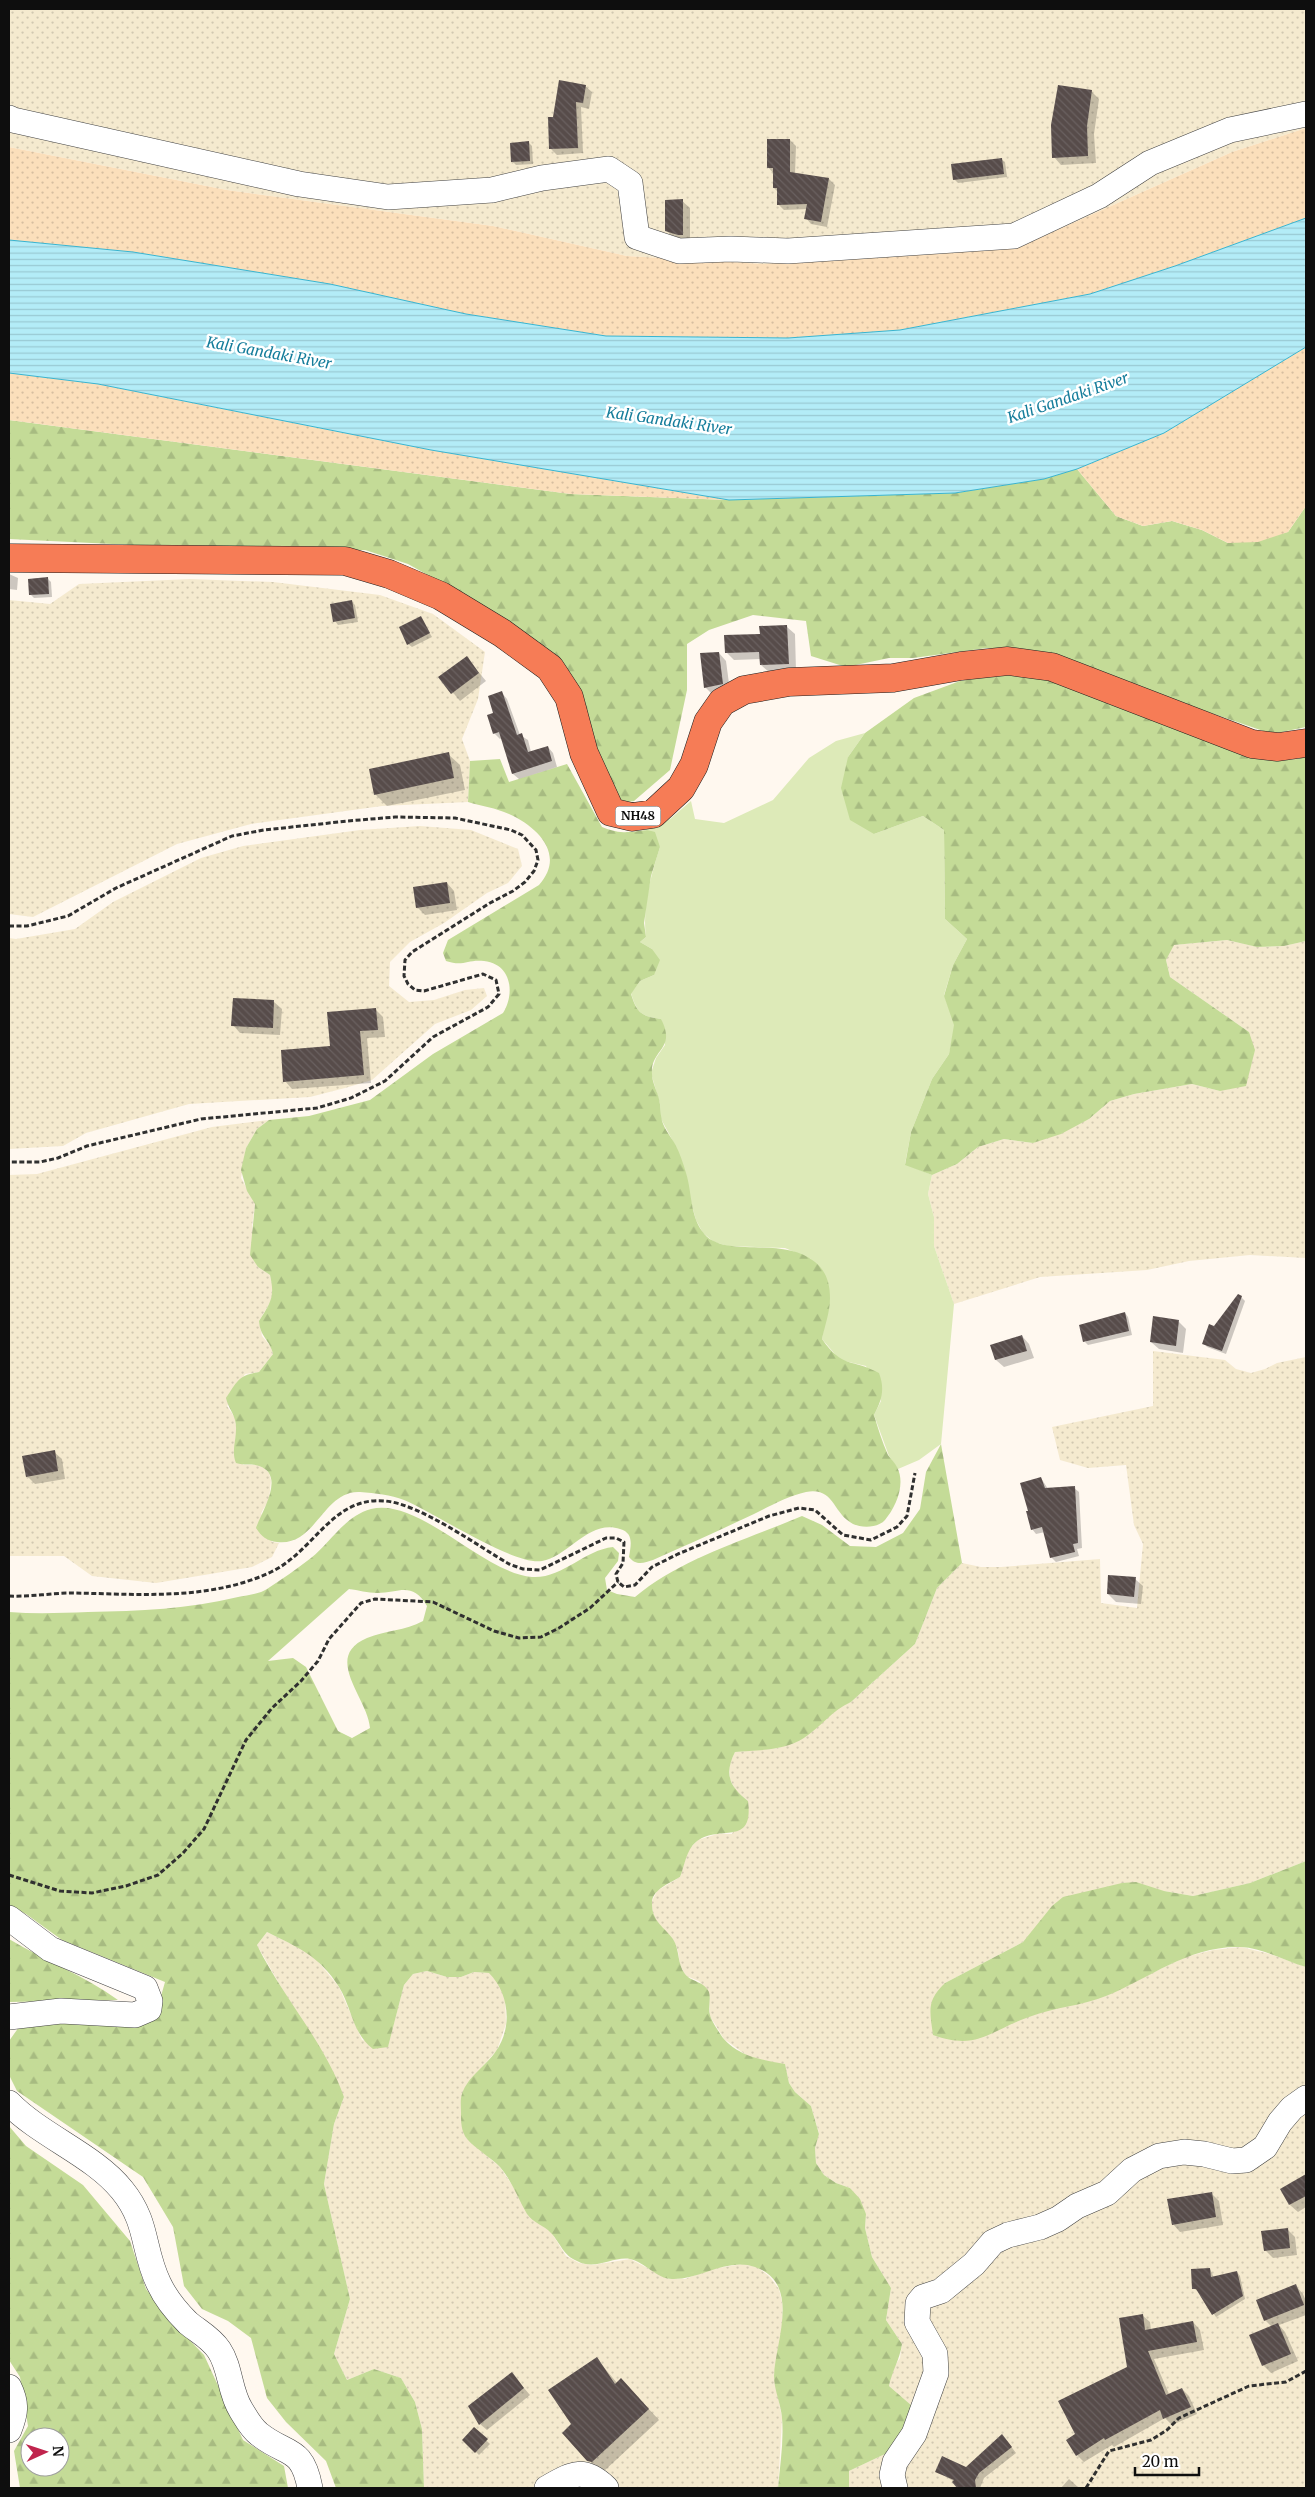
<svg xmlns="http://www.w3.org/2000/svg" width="1315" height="2497" font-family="Merriweather,serif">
  <defs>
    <pattern id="farmland-dots" width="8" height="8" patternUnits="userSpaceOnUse" patternTransform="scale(1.25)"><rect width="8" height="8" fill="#f5eacf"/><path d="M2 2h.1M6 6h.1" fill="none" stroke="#d1c8b1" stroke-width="1.8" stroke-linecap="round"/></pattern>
    <pattern id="forest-firs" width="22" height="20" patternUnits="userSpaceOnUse" patternTransform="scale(1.25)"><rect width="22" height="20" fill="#c4db97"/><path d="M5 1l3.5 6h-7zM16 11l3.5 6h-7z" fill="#a7bb81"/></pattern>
    <pattern id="sand-dots" width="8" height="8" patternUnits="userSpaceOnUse" patternTransform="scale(1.25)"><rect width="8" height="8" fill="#fbdfbb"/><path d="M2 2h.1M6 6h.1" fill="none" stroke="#d6bea0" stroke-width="1.8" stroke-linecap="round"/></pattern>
    <pattern id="water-rules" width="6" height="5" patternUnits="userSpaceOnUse" patternTransform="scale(1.25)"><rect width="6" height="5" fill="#b3ecf7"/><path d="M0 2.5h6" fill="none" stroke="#99c9d3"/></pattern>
    <pattern id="building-back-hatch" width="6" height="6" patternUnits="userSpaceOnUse" patternTransform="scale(1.25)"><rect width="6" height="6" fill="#574c4a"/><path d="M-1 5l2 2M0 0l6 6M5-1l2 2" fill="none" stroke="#6a6160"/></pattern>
  </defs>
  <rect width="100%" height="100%" fill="#fff8ef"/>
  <g fill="url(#farmland-dots)">
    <polygon points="9,9 1306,9 1306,128 1232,152 1019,247 765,264 627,256 493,226 227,190 9,147"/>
    <polygon points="190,579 273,582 380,595 433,614 485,652 478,699 462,739 470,761 468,802 382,806 251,824 177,844 33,917 9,914 9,600 50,604 79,584"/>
    <polygon points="420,826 471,830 518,849 522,866 508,883 487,893 444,923 410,942 390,962 389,986 409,1002 434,1000 465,990 484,988 487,996 471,1010 435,1024 372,1080 345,1088 310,1097 189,1104 86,1133 63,1146 9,1149 9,938 16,939 75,929 113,902 201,858 243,846 360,830"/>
    <polygon points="1227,940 1258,947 1284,946 1306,941 1306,1258 1250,1255 1189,1261 1147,1270 1040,1277 954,1304 934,1246 934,1217 928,1194 932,1175 957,1164 978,1147 1004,1139 1033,1143 1089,1119 1110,1101 1134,1094 1192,1084 1220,1091 1249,1032 1170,977 1166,960 1173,945"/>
    <polygon points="269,1120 257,1129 246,1148 241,1178 255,1203 252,1226 258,1267 270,1275 272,1284 272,1299 259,1321 262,1336 271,1347 273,1354 259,1372 245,1374 227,1406 235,1418 237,1433 235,1440 243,1465 257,1465 264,1468 269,1473 271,1480 269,1500 261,1513 272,1542 279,1543 272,1557 252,1567 156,1583 92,1576 64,1556 9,1556 9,1175 37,1174 212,1127"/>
    <polygon points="1153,1351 1225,1360 1236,1369 1251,1373 1265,1369 1277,1363 1306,1357 1306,1861 1250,1883 1193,1896 1164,1891 1035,1930 1023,1942 945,1983 1022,2019 1048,2009 1105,1996 1185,1957 1213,1950 1241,1947 1270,1954 1306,1967 1306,2488 849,2488 849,2471 902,2446 911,2405 889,2386 892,2370 900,2358 902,2344 886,2320 891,2288 872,2257 865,2228 866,2214 850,2188 836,2183 824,2175 816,2163 815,2148 819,2133 811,2106 795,2092 789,2083 785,2065 749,2057 724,2039 710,2016 709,1993 699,1981 686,1976 680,1965 678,1951 673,1939 661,1928 654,1917 651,1903 657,1891 680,1877 688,1850 698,1840 717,1834 732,1834 748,1801 736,1791 730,1779 729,1764 735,1752 778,1748 804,1738 838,1707 851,1702 915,1644 937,1588 962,1563 981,1567 1001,1567 1100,1559 1101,1603 1137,1608 1143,1544 1134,1525 1126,1465 1088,1468 1060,1460 1052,1427 1153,1406"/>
    <polygon points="267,1932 312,1954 339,1987 362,2040 388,2046 404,1985 413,1974 427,1971 447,1977 461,1977 474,1972 490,1973 499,1983 505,1995 506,2024 497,2050 468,2083 466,2138 500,2167 516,2191 528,2215 551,2232 566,2256 579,2263 593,2265 630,2259 669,2279 685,2279 712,2269 742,2264 757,2267 769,2276 779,2289 782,2302 783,2330 774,2376 782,2418 778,2488 424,2488 422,2429 415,2402 401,2378 374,2369 347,2380 334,2354 350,2299 324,2184 334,2124 344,2097 257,1945"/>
  </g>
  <path fill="#ddeab8" d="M865 733 848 757 874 834 923 816 944 830 945 919 967 939 953 965 944 995 955 1025 949 1054 932 1079 911 1132 905 1164 932 1175 928 1194 934 1217V1246L954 1304 941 1444 919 1460 898 1469 889 1456 874 1415 881 1401 866 1366 840 1360 822 1339 824 1327 811 1259 785 1248 728 1246 714 1242 703 1233 696 1220 675 1145 661 1119 660 1104 651 1073 656 1058 665 1045 661 1019C641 1016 637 1013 631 993L640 981 654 975 652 949 640 942 646 937C642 907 651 875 660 847L645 829 670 819 691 801 695 819 724 823 773 800 809 758 836 741Z"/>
  <g fill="url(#forest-firs)" fill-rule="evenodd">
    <polygon points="9,420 571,494 729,500 955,493 1043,479 1077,469 1116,516 1143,526 1172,521 1202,530 1228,543 1288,532 1306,506 1306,727 1272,734 1025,649 987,648 913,658 889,658 846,667 811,656 806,621 753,615 709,630 687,644 687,690 670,770 634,801 622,803 612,797 570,682 451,588 408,564 365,550 216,549 9,539"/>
    <polygon points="1010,673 1061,679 1275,761 1297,759 1306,756 1306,941 1284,946 1257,947 1227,940 1174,945 1166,960 1170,977 1249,1032 1255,1050 1246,1086 1220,1091 1192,1084 1134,1094 1110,1101 1089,1119 1061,1134 1033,1143 1004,1139 978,1147 957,1164 932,1175 905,1165 911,1132 932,1079 949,1054 954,1025 944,996 953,965 967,939 945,919 944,830 923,816 874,834 850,820 841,788 848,757 865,733 914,698 960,681"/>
    <path d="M500 759 509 782 567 764 602 827C610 830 618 833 627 832 638 832 644 828 655 832L660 847 651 876 644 923 646 937 640 942 652 949 660 960 654 975 640 981 631 994C637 1013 641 1016 661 1019 677 1050 650 1049 652 1074 652 1082 657 1091 659 1099 661 1106 660 1114 662 1121 665 1130 671 1137 675 1144 680 1153 683 1163 686 1173 692 1192 690 1214 702 1231 722 1261 782 1234 815 1262 826 1271 830 1283 830 1298 830 1312 825 1325 822 1339 843 1369 851 1358 879 1373 885 1389 882 1400 874 1415 878 1428 882 1442 888 1455 891 1459 895 1463 897 1467 906 1484 896 1507 885 1520 878 1528 862 1528 853 1524 832 1513 835 1487 806 1492 788 1496 770 1506 754 1514 720 1530 687 1545 653 1560 644 1563 636 1566 629 1557 631 1545 634 1533 620 1529 589 1519 568 1557 542 1561 514 1566 435 1513 404 1500 391 1495 375 1493 360 1492 323 1490 316 1547 277 1542 267 1541 261 1536 256 1528 262 1511 286 1475 259 1466 251 1463 244 1466 236 1463 230 1449 239 1435 235 1420 233 1412 228 1407 226 1398 237 1382 238 1375 259 1372L273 1354C270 1340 260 1337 259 1321 271 1302 275 1297 270 1275L258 1267 250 1255 255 1204 247 1191 241 1170 246 1148 257 1129 269 1120 309 1116 370 1100 433 1054 503 1013C515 994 512 964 484 961 467 959 464 967 446 961L443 953 448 940 539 885C566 855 538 827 509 814 496 808 481 806 468 802L470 761Z"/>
    <path d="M941 1444 962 1563 937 1588 915 1644 851 1702C832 1710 821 1727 804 1738 784 1751 758 1750 735 1752 724 1774 729 1786 748 1801 754 1848 719 1823 696 1842 686 1850 685 1865 680 1877 670 1883 651 1890 652 1904 652 1921 664 1927 673 1939 680 1950 677 1964 685 1974 691 1982 704 1981 709 1992 711 1999 708 2008 710 2015 712 2022 719 2032 723 2038 739 2057 763 2060 785 2064L789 2083 795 2092 811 2106 819 2134 815 2148 816 2163 824 2175 836 2183 850 2188 860 2199 866 2214 865 2228 872 2257 891 2288 886 2320 902 2344C900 2359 892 2371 889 2386L911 2405 917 2419 902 2446 849 2471V2488H778C780 2465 784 2441 782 2418 781 2404 774 2390 774 2376 775 2343 802 2283 755 2267 727 2257 700 2280 672 2279 657 2279 645 2262 630 2259 613 2256 596 2271 577 2261 563 2255 561 2244 551 2233 545 2226 533 2223 527 2214 518 2199 512 2181 500 2167 490 2157 476 2149 467 2139 461 2131 461 2122 461 2113 461 2107 460 2099 462 2094 468 2076 486 2066 496 2051 513 2027 509 1993 489 1973L474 1972 461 1977H447L427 1971 413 1974 404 1985 388 2047 373 2049C352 2033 352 2008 339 1987 320 1956 297 1947 267 1932L257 1945C283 1998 324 2041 344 2097L334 2124 324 2184 350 2299 334 2354 347 2380 374 2369 401 2378 415 2402 422 2429 424 2488H336L326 2461 286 2422 267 2398 251 2338 228 2321 202 2309 184 2286 173 2227 143 2177 17 2091 9 2075V2041L19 2027 99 2021H154L165 1982 62 1940 26 1914 9 1906V1612C35 1614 61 1613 88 1612 139 1611 189 1609 238 1597 247 1595 260 1594 267 1589 282 1579 297 1569 311 1558 331 1542 345 1516 371 1509 419 1497 483 1573 532 1577 562 1579 584 1550 613 1547L619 1553 618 1561 605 1578 607 1590 617 1594 635 1597C682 1558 746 1540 802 1516L822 1525 850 1546 876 1547 903 1533 920 1509 926 1472ZM349 1589C358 1590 368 1593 377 1593 400 1593 412 1581 427 1606L423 1621C405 1631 386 1630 367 1638 322 1657 368 1698 370 1728L352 1738 338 1731 306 1667 293 1658 268 1661Z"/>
    <path d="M1306 1861V1967C1285 1961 1263 1948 1241 1947 1190 1945 1150 1978 1106 1996 1082 2006 1054 2007 1029 2017 989 2031 978 2051 933 2035 930 2011 926 2001 945 1983L1023 1942 1052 1906 1063 1897 1122 1883 1136 1882 1164 1891 1193 1896 1250 1883Z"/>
    <path d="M9 1939C46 1961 83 1975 118 2000L9 2002Z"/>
    <path d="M9 2126 26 2146 83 2185 130 2241 146 2289 173 2323 204 2355 243 2440 284 2466 288 2488H20L14 2451 28 2426 20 2377 9 2360ZM30 2437H60V2467H30Z"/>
  </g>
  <g fill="url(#sand-dots)">
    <polygon points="1306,128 1306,218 1175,266 1090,294 900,330 788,338 606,336 466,314 330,284 133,252 9,240 9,147 227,190 493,226 627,256 765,264 1019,247 1232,152"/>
    <polygon points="1306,347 1306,506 1288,532 1258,542 1228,543 1202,530 1172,521 1143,526 1116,516 1077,469 1164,433"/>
    <polygon points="9,373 98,384 431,450 729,500 571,494 9,420"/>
  </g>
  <polygon fill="url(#water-rules)" stroke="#39b4cf" points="1306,218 1306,347 1164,433 1077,469 1044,479 955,493 729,500 431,450 98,384 9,373 9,240 133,252 330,284 466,314 606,336 788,338 900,330 1090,294 1175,266"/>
  <g fill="#0003">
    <polygon points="585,86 592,92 589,109 581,107 583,153 557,155 551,149 554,118"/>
    <polygon points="1091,91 1099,99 1094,134 1096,163 1061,165 1054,157"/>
    <polygon points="790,140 796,146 795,174 829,179 835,185 827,227 811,224 806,218 807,209 784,210 778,204 778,192 774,188 774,174 768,167"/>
    <polygon points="529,143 532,146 533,164 516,165 512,161"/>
    <polygon points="1001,159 1005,162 1007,177 958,183 954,179"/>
    <polygon points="682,201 690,208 690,242 674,239 667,231"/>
    <polygon points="9,574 18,578 17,590 9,589"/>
    <polygon points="47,578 51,582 52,597 34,598 30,594"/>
    <polygon points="351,601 355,605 358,622 338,625 335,621"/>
    <polygon points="421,618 432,637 412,647 408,644"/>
    <polygon points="787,627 795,634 796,671 769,672 761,665 761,659 734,660 726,652 761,635"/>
    <polygon points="719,653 726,661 730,691 713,695 705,687"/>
    <polygon points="467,658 486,681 460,701 440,677"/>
    <polygon points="502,693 507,699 520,735 528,740 531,752 548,747 553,753 557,767 519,779 513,774 502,738 500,739 494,733 495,713"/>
    <polygon points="448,754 460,765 465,790 387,806 375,794"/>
    <polygon points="447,883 454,891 457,910 425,915 417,907"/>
    <polygon points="274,1002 282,1009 280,1035 240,1033 233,1025"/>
    <polygon points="375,1009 383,1017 385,1037 367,1038 371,1083 292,1089 285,1081 331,1047"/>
    <polygon points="1241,1297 1245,1301 1226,1354 1207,1347 1204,1343"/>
    <polygon points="1125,1313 1128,1317 1132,1335 1088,1345 1085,1342"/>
    <polygon points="1178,1321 1186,1329 1183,1353 1159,1349 1151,1342"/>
    <polygon points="1022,1336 1029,1344 1034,1358 1004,1367 996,1360 992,1345"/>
    <polygon points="54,1452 62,1459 65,1479 35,1484 27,1476"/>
    <polygon points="1041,1478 1048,1489 1074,1488 1079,1492 1082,1548 1077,1549 1079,1556 1056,1562 1051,1557 1045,1532 1036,1534 1032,1529 1030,1512"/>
    <polygon points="1135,1579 1143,1586 1141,1604 1116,1602 1108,1594"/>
    <polygon points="1305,2176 1306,2207 1298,2212 1290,2205 1282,2190"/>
    <polygon points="1211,2193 1219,2201 1223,2225 1180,2232 1173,2224"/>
    <polygon points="1287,2229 1295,2237 1297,2255 1273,2258 1265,2250"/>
    <polygon points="1210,2269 1214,2278 1237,2272 1240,2276 1245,2299 1216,2317 1199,2292 1193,2288"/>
    <polygon points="1296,2286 1303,2294 1306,2301 1306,2315 1279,2325 1285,2332 1298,2361 1271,2373 1263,2365 1272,2327 1265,2320"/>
    <polygon points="1142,2315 1150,2322 1151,2330 1193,2322 1200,2330 1204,2350 1154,2359 1169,2394 1182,2389 1189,2396 1197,2414 1172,2425 1165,2418 1114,2447 1112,2445 1084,2462 1077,2455 1077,2435 1128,2368"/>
    <polygon points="597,2359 617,2383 631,2390 659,2420 603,2472 588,2460 572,2424"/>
    <polygon points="511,2373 530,2395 487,2430 480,2424"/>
    <polygon points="474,2429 490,2444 479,2455 464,2440"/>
    <polygon points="1007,2441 1016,2453 984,2478 980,2488 958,2488 953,2481 937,2471 966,2469"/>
    <polygon points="1069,2479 1079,2488 1061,2488"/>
  </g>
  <g fill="url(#building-back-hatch)">
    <polygon points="559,80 586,85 583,103 576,102 578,148 549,149 548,117 553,117"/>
    <polygon points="1058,85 1092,90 1087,126 1088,156 1052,158 1051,125"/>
    <polygon points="767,139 790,139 790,172 829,178 821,222 804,219 807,204 777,205 777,188 773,188 773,168 767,168"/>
    <polygon points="529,141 530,161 511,162 510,143"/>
    <polygon points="1002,158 1004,174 953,180 951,164"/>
    <polygon points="683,199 683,235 678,235 665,231 665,200"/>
    <polygon points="48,577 49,594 29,595 28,579"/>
    <polygon points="352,600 355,618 333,622 330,604"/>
    <polygon points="421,616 430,633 407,645 399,627"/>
    <polygon points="787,625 789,664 760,665 759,652 725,653 724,635 760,634 759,626"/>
    <polygon points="719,652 723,684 704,688 700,653"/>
    <polygon points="467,656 479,673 451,694 438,677"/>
    <polygon points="502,691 517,735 522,733 528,752 548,746 552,761 512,774 499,732 493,734 487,715 493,713 488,696"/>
    <polygon points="449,752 454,778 374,795 369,769"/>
    <polygon points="447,882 450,903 416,908 413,887"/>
    <polygon points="233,998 274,1000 273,1028 231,1026"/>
    <polygon points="376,1008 378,1030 360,1031 364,1075 283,1082 281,1050 330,1046 327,1012"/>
    <polygon points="1238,1294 1242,1296 1222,1351 1202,1344 1209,1324 1214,1326"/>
    <polygon points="1125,1312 1129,1331 1083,1342 1079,1325"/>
    <polygon points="1153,1316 1179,1320 1176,1346 1150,1342"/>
    <polygon points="1022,1335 1027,1351 995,1360 990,1345"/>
    <polygon points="55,1450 58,1471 26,1477 22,1456"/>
    <polygon points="1041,1477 1045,1488 1075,1486 1078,1543 1073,1544 1075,1552 1050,1558 1042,1527 1031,1530 1026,1511 1028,1511 1020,1483"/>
    <polygon points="1108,1575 1136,1577 1134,1597 1107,1594"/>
    <polygon points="1306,2174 1306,2196 1289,2205 1280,2189"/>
    <polygon points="1212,2192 1216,2217 1172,2225 1167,2199"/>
    <polygon points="1288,2228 1290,2248 1264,2251 1261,2231"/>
    <polygon points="1210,2268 1211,2277 1237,2271 1243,2296 1212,2315 1196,2289 1192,2289 1191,2269"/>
    <polygon points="1296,2284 1304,2305 1264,2321 1256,2300"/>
    <polygon points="1143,2314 1145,2330 1193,2321 1197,2342 1148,2351 1166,2395 1182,2388 1191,2407 1163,2419 1160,2410 1105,2440 1104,2438 1076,2456 1066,2440 1075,2434 1058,2401 1127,2367 1119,2318"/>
    <polygon points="1278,2323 1291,2354 1262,2366 1249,2335"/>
    <polygon points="597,2357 615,2384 621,2378 649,2409 592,2462 587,2461 562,2433 571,2424 548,2390"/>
    <polygon points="512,2372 524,2388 479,2425 468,2406"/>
    <polygon points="474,2427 488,2439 475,2453 462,2440"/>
    <polygon points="1002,2434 1012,2447 979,2473 975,2480 976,2488 957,2488 952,2482 954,2480 935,2472 942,2456 966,2467"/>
  </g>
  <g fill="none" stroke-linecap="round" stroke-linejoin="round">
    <g stroke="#414141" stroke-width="26">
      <g id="street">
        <polyline points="9,118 13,120 299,184 388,197 492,190 542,178 609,169 630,183 637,237 679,251 731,249 788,251 1014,236 1099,196 1150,163 1230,130 1306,114"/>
        <polyline points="9,1918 50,1949 145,1988 150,2001 149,2009 135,2015 61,2011 9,2017"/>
        <path d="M9 2103C41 2136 94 2155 122 2190 149 2223 142 2250 159 2284 166 2299 176 2311 188 2323 199 2332 211 2338 219 2350 231 2368 229 2391 241 2410 246 2418 251 2428 259 2434 286 2456 302 2445 310 2488"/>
        <path d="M9 2387C17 2403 16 2413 9 2430"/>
        <path d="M547 2488C572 2474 583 2466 606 2488"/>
        <polyline points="895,2488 892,2475 895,2462 914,2434 936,2373 935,2354 917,2322 918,2303 923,2297 941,2291 974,2264 993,2242 1008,2235 1040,2227 1058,2219 1077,2206 1107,2193 1132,2170 1159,2156 1184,2152 1204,2154 1232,2161 1246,2160 1265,2147 1280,2122 1292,2108 1306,2098"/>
      </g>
    </g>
    <g stroke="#1f1f1f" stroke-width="29">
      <polyline id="highway" points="9,558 345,561 389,574 441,596 502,633 550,668 569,697 584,753 611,812 632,817 653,814 681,788 694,765 708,722 722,702 744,690 789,682 893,678 961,666 1008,661 1052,667 1252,744 1278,747 1306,743"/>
    </g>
    <g stroke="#303030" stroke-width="3" stroke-dasharray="5 2.5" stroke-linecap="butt">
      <polyline points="9,926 27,926 68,916 116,888 232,836 264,830 348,821 395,817 455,818 511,830 522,835 536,850 538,860 534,871 525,882 513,891 490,903 412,952 405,960 404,976 408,984 415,990 424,991 483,974 496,980 499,994 488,1007 433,1037 385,1081 351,1098 317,1108 201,1119 87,1146 58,1158 40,1162 9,1162"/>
      <path d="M9 1596C30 1597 52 1593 73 1593 139 1594 209 1601 271 1572 315 1551 332 1496 385 1501 420 1504 478 1546 509 1564L523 1569 540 1570 606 1538H616L624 1542 623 1563 616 1574 618 1582 624 1587 635 1585 652 1567 678 1554 769 1516 799 1508 815 1510 843 1535 871 1540 897 1527 907 1516 915 1473"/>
      <polyline points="9,1875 60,1891 92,1893 126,1886 158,1875 183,1853 204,1829 246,1740 272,1708 301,1681 318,1661 329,1639 361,1603 375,1599 433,1602 494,1631 519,1638 541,1637 559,1628 590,1608 618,1582"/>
      <polyline points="1086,2488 1109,2451 1151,2440 1167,2430 1179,2418 1249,2386 1286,2382 1306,2371"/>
    </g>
    <use href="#street" stroke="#fff" stroke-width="25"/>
    <use href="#highway" stroke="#f67c56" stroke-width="28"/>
  </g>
  <g text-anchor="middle" stroke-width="5" stroke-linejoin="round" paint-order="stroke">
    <rect fill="#fff" stroke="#565656" stroke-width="1" x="615.5" y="806.5" width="45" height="19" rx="4"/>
    <g font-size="12" font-weight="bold" fill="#0e0e0e">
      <text x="638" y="820">NH48</text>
    </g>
    <g font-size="15" font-style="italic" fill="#157d9b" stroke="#fff">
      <text transform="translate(269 353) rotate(10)" y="5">Kali Gandaki River</text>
      <text transform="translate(1068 398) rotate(-19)" y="5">Kali Gandaki River</text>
      <text transform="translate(669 421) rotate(8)" y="5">Kali Gandaki River</text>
    </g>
  </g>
  <rect width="1315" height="2497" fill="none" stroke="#0e0e0e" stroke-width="20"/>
  <g transform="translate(45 2452) rotate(87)"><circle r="24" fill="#ffffff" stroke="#9f9f9f"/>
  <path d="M0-4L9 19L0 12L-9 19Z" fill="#c0244d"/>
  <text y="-8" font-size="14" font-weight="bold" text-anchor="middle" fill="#0e0e0e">N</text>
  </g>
  <path d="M1135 2467v8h64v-8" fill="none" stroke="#0e0e0e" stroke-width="2.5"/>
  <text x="1142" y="2467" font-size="15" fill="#0e0e0e" stroke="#ffffff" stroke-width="4" paint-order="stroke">20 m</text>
</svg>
